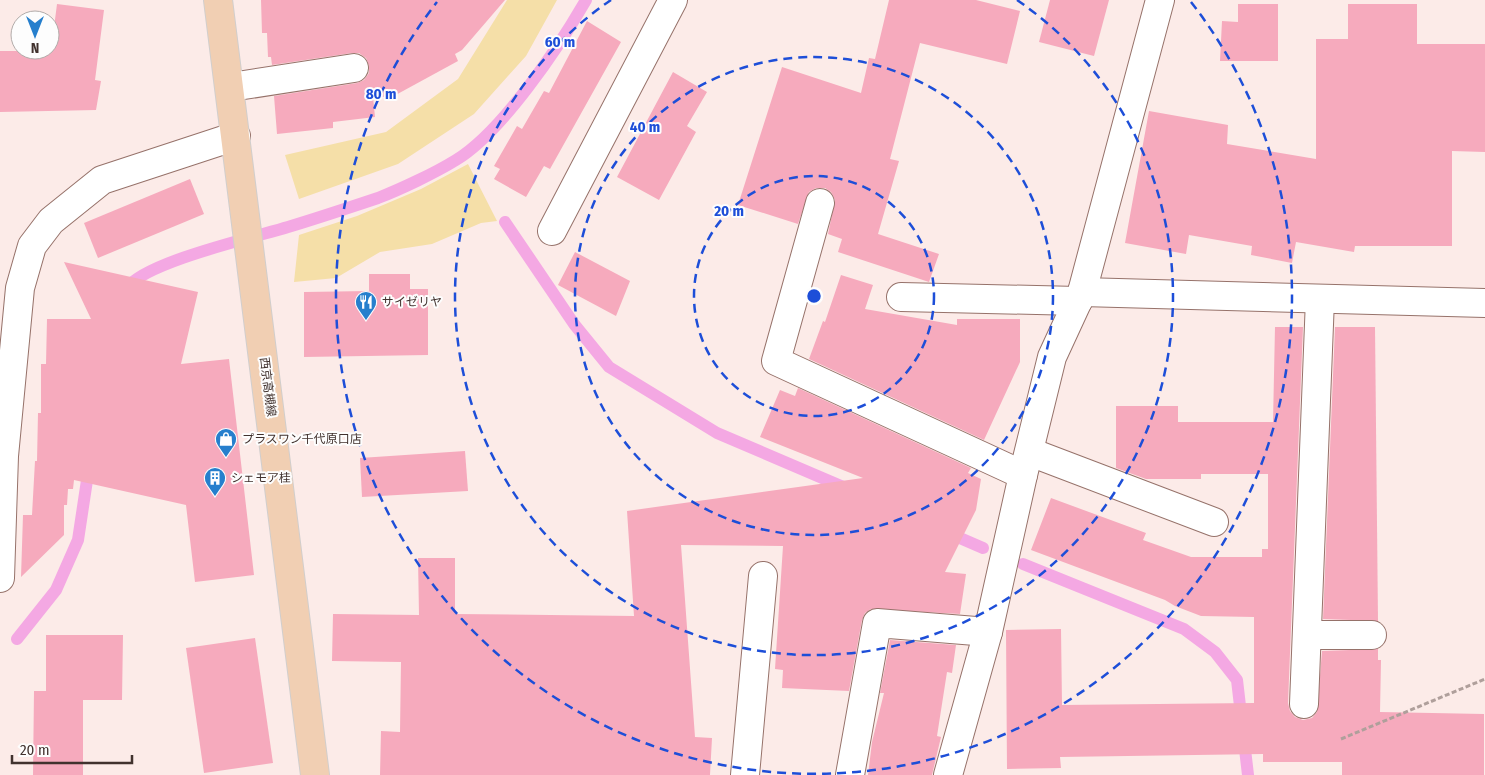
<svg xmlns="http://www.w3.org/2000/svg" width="1485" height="775" font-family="'Fira Sans Condensed','Noto Sans JP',sans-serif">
  <rect width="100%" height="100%" fill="#fcebe8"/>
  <g fill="#f5dfa8">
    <polygon points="507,0 557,0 526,56 474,114 398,164 299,199 285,155 386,132 458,79"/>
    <polygon points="468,164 497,221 481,223 432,244 380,252 336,278 294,282 299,235 357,216 421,189"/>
  </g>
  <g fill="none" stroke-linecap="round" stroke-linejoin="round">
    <g stroke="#f4a8e3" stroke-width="12">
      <polyline points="505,222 574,324 609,367 717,433 848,489"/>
      <path d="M127 288C145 262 255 237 288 227 318 218 348 208 378 198 401 189 435 173 456 160 502 132 559 47 586 0"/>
      <polyline points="946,532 983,548"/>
      <polyline points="1023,564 1184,629 1215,652 1237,680 1248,775"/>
      <polyline points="17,639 56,590 78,540 89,467"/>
    </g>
  </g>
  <g fill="#f6aabd">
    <polygon points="261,0 505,0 462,50 455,54 458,61 392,97 373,97 375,117 333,122 333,128 277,134 274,96 357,83 364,80 369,73 369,66 366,58 359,53 352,53 272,65 271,57 268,57 267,33 262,33"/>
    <polygon points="889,0 976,0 1020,11 1007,64 920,43 890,159 899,161 878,234 939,254 929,282 838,252 842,239 828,234 835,200 831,192 825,188 816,188 809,192 798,224 738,205 782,67 861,93 869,58 875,59"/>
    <polygon points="1050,0 1109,0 1094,56 1039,42"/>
    <polygon points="57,4 104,10 95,80 101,81 96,110 0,112 0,51 51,51"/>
    <polygon points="1238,4 1278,4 1278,61 1220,61 1222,21 1238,22"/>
    <polygon points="1348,4 1417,4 1417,44 1485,44 1485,152 1452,151 1452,246 1355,246 1354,252 1296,242 1292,263 1251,255 1252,246 1189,235 1186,254 1125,243 1149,111 1228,125 1227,144 1316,159 1316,39 1348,39"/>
    <polygon points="587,21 621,42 550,169 544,166 526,197 494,179 500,169 494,166 517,126 522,129 544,91 549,93"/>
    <polygon points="673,72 707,92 687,126 696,132 659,200 617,177"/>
    <polygon points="190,179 204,214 98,258 84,223"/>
    <polygon points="575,252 630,281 616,316 558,285"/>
    <polygon points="64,262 198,292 181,364 229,359 254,575 195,582 186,505 74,480 73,489 68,489 67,505 64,505 64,535 21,577 23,515 32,515 35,461 37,461 38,413 41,413 41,364 46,364 47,319 91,319"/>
    <polygon points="369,274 410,274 410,289 428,289 428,355 304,357 304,292 369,291"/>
    <polygon points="841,275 873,285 865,309 957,325 957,319 1020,319 1020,362 984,440 809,359 823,321 825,322"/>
    <polygon points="1275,327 1303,327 1288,703 1290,711 1295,717 1303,720 1312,718 1317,712 1322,651 1378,649 1378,660 1381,660 1380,712 1484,714 1484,775 1342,775 1342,762 1263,762 1263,754 1060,757 1061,768 1007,769 1006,630 1061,629 1062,705 1254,703 1254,617 1201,616 1175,606 1165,600 1031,550 1051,498 1146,533 1143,540 1191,557 1262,557 1262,549 1268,549 1268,474 1201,474 1201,479 1146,479 1116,468 1116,406 1178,406 1178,422 1273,422"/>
    <polygon points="1335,327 1375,327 1378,621 1323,619"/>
    <polygon points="798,388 971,468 968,473 981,479 976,510 945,572 966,574 960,614 871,609 865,613 862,620 849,691 782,688 783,670 775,669 783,546 681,545 695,737 712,738 710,775 380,775 381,731 400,732 401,662 332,661 333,614 419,615 418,558 455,558 455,614 634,616 627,511 863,478 760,437 780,390 795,396"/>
    <polygon points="465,451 468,491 362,497 360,458"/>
    <polygon points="46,635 123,635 122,700 83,700 83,775 33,775 34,691 46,691"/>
    <polygon points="255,638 273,763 204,773 186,648"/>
    <polygon points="890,640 956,645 952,673 947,672 937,736 941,737 932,775 868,775 872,742 884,693 880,693"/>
  </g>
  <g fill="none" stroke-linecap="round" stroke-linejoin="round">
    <g stroke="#96726a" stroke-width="30">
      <g id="minor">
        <polyline points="231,87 354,68"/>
        <polyline points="820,203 776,361 1023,475"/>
        <polyline points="552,231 673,0"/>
        <polyline points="1082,292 1485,303"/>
        <polyline points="901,297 1078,301"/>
        <polyline points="1030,452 1214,522"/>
        <polyline points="0,578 4,456 20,288 32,246 51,221 102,180 236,136"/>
        <polyline points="1307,635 1372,635"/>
        <polyline points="1304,704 1320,299"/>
        <polyline points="745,775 763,576"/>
        <polyline points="850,775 877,623 988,632"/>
        <polyline points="948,775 988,632 1023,475 1052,357 1082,292 1160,0"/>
      </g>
    </g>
    <g stroke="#d1cecd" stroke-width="30">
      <polyline id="major" points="218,0 315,775"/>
    </g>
    <polyline stroke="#af9f9b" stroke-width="3" stroke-dasharray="5 2.5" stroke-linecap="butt" points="1341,739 1485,679"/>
    <use href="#minor" stroke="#fff" stroke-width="28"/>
    <use href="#major" stroke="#f1cfb3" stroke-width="28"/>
  </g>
  <g fill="none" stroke="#1d4ed8" stroke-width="2.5" stroke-dasharray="9 6">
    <circle cx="814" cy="296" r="120"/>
    <circle cx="814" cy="296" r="239"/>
    <path d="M1017 0A359 359 0 1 1 611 0"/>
    <path d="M1191 2A478 478 0 1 1 437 2"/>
  </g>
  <defs>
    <g id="restaurant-pin" transform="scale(1.125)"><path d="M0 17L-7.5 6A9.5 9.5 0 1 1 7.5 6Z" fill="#267fcd" stroke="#fdfdfd"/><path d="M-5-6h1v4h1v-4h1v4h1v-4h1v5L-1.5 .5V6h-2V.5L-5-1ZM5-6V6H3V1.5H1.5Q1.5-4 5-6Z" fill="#fff"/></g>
    <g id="shop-pin" transform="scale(1.125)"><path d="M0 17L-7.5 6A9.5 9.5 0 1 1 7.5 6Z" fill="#267fcd" stroke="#fdfdfd"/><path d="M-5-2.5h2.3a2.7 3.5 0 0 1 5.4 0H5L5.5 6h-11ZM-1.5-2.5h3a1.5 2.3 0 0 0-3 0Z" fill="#fff"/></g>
    <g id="building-pin" transform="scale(1.125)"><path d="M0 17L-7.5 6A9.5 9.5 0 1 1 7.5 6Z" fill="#267fcd" stroke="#fdfdfd"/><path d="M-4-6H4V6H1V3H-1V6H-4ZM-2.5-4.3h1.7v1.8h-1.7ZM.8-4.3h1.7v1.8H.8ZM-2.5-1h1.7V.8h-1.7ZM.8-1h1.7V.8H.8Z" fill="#fff"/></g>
  </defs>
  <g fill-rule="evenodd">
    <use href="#restaurant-pin" x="366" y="302"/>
    <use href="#shop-pin" x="226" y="439"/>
    <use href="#building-pin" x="215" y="478"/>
  </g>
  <g text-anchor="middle" stroke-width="4" stroke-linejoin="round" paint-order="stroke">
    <g font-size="12" fill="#41322e" stroke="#fdfdfd" text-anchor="start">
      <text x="382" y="306">サイゼリヤ</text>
      <text x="242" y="443">プラスワン千代原口店</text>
      <text x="231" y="482">シェモア桂</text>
    </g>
    <g font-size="12" fill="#41322e" stroke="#fdfdfd">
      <text transform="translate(268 387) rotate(83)" y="4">西京高槻線</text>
    </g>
  </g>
  <circle cx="814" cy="296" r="8" fill="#1d4ed8" stroke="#fdfdfd" stroke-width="2.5"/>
  <g font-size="15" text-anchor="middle" font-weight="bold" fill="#1d4ed8" stroke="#fdfdfd" stroke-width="4" stroke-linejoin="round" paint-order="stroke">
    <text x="560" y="47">60 m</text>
    <text x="381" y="99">80 m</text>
    <text x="645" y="132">40 m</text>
    <text x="729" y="216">20 m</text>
  </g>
  <g transform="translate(35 35) rotate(180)"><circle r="24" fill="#fdfdfd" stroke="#b2acaa"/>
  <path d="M0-4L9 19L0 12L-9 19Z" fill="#267fcd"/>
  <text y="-8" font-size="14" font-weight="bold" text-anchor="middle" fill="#41322e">N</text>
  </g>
  <path d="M12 755v8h120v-8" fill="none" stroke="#41322e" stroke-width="2.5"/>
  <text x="20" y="755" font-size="15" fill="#41322e" stroke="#fdfdfd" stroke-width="4" paint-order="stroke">20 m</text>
</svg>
